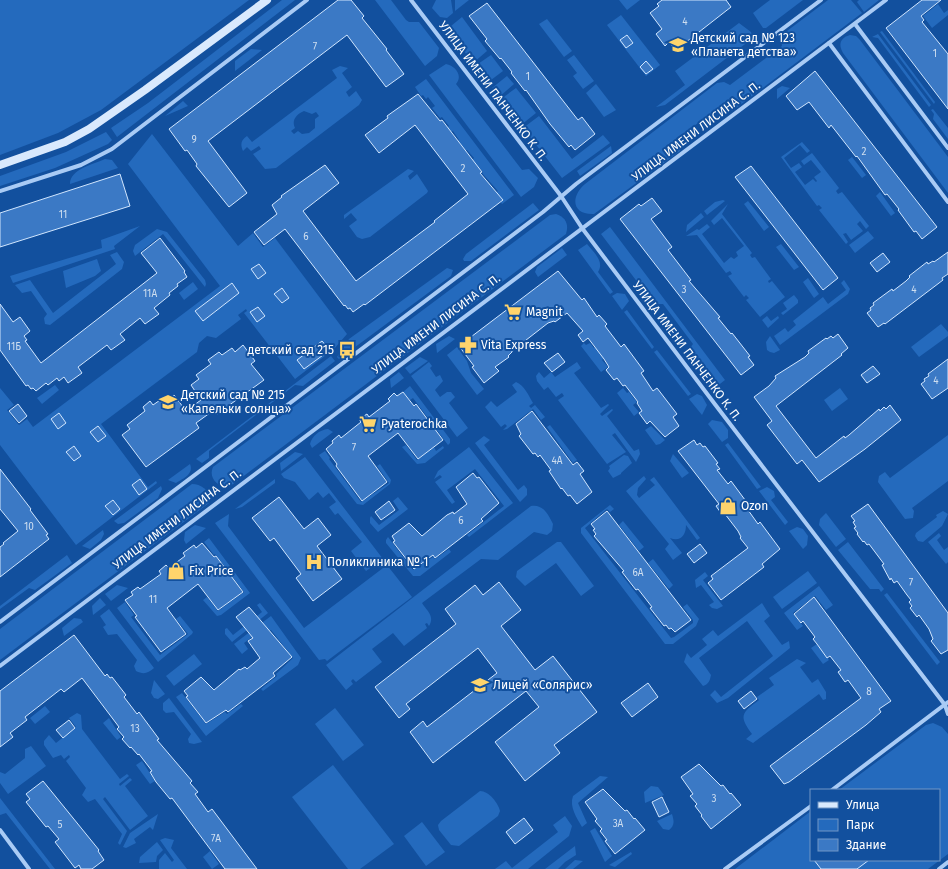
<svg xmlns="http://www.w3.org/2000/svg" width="948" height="869" font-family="'Fira Sans',sans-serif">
  <rect width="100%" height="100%" fill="#12509e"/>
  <g fill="#246abd" fill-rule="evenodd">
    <polygon points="0,0 249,0 101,110 58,133 0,155"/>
    <polygon points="282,0 295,0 117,137 111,128 148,103"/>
    <polygon points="375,0 391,0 406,20 409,22 419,22 439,48 437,56 425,66"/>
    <polygon points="436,0 451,0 453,13 447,18 440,17 432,8"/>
    <polygon points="455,0 469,0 455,11"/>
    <polygon points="619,0 640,0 627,10"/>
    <polygon points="770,0 803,0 766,28 763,28 753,13"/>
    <path d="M828 0H851L862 13 732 111 721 106 679 137 680 151 594 214C572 215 570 197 585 184L717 83 724 82 730 85 782 46 781 37 783 34Z"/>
    <polygon points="859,0 879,0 864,12 857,2"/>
    <polygon points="938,4 944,13 948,10 948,15 932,28 923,16"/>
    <polygon points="621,15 660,65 646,76 607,25"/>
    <polygon points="462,17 487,51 473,63 450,33 451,26"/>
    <polygon points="547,19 572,51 564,57 539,24"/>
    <polygon points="739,23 751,32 753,38 665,105 656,107 685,85 675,71"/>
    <polygon points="882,31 935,102 934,104 880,32"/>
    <polygon points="878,34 931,105 929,107 878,38 872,37"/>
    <path d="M850 35 856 36 860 40 948 157V193L843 53C838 44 840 38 850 35Z"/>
    <polygon points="251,49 262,50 235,71 235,61"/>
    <polygon points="491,55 503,71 487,83 475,66"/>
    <polygon points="574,55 594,81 583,89 573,76 577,73 567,60"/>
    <path d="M446 64C456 66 463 76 456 84L522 170 529 169 538 178 534 187 521 197 429 75Z"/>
    <path d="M340 66 348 68 342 73 352 87 346 92 349 97 356 91 362 100 359 105 276 168 265 169 253 154 261 149 259 146 251 151 247 147 243 151C240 144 241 140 247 136L252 142 337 78 332 70ZM304 111 312 114 316 112 319 116 315 119V128L309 133 302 134 298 131 294 134 291 131 295 128C291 120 297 114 304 111Z"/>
    <polygon points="507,76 514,84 499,97 492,88"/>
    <polygon points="426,79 514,195 502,204 498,198 496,193 498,191 482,173 483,172 472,160 474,158 467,150 465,151 458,141 459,140 453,131 451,132 447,128 449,126 442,117 440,118 432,108 435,106 428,97 426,99 423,95 421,96 415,87"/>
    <polygon points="596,84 616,110 604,117 586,93"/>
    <polygon points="782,86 790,88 777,99 777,89"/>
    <polygon points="516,88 536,113 521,125 501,99"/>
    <polygon points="183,101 188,106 165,116"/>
    <polygon points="933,109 948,128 948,139 933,119 934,114 931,110"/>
    <polygon points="539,116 572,159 603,135 610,143 562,178 523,128"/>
    <polygon points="106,132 112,140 108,144 55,168 0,186 0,176 66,152"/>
    <polygon points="152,134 238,246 253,233 263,247 275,238 347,334 334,349 295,379 244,313 247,311 246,309 238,315 241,319 216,338 207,336 199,343 197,352 101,424 148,487 156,481 157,483 76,545 0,445 0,388 14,405 7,410 19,425 27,419 33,427 220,286 128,164"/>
    <polygon points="802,142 810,151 807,153 800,145 784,158 791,168 799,163 802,167 795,172 805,185 813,179 816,182 817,181 814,177 821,172 811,160 804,165 801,161 812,153 839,188 836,191 838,194 842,192 869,226 866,229 860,221 857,224 863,231 851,240 846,233 843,234 848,242 846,244 819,210 822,208 819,205 817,206 781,157"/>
    <polygon points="611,146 612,153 580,176 577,171"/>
    <polygon points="852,157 866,175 862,178 848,160"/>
    <path d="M105 159 112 160 118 168 70 184C70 169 94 164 105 159Z"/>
    <polygon points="408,169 414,171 408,176 410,180 417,174 428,191 427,193 370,237 362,239 357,237 349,226 357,220 351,213 344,219 344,215"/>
    <polygon points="880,192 895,213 891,216 876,196"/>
    <polygon points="723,200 725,201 707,215 704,211 715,202"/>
    <polygon points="748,201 769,227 764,231 744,204"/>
    <polygon points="533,203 539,210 471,261 464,261 463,259 466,254"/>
    <polygon points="728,204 722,214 752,253 750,255 752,258 755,257 771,279 768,281 769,283 772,281 785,297 760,317 746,300 749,298 746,295 744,297 728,276 732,274 730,271 726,273 697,235 686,236 697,229 699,230 707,224 710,227 702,234 724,263 731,257 734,259 738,256 736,252 744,246 722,218 714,225 711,221"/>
    <polygon points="701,213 704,217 686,232 687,225"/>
    <path d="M556 214C566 217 569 225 566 234L229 487C218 488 208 478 213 467L550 215Z"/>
    <polygon points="140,226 114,246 115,249 13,283 10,276 102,248 101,240"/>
    <polygon points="610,227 725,380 716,387 691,355 690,348 693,344 663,304 654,304 601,234"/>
    <polygon points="157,229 167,232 205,280 206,284 205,287 163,234 135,256 133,251 135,245"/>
    <polygon points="868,231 874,238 855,253 849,245"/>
    <path d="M587 244C593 252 605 261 598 272L613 292 610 294 578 250Z"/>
    <polygon points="781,244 799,267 794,270 776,247"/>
    <polygon points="562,248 567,255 538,277 535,272 537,267"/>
    <polygon points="117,252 124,262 122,269 50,325 45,324 44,318 47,314 31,291 22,293 15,285 30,280 53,313 116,264 110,255"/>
    <polygon points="97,259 101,271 95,276 66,288 63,271"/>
    <polygon points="447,268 453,270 451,276 339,359 337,357 349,339"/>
    <polygon points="808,278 819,294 814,298 803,282"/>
    <polygon points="844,280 850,289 848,294 780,345 774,336 785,328 788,332 796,325 793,321 823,297 828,304 846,290 841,283"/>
    <polygon points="193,282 198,289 184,300 179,293"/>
    <polygon points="617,293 625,294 629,301 622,310 612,296"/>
    <polygon points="794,295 798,300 798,303 783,315 781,313 787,309 783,303"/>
    <polygon points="627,310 654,347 652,349 624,312"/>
    <polygon points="767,316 771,321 778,316 779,318 768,328 762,320"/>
    <polygon points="941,324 948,332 948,336 919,357 911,347"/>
    <polygon points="449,336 455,339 437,353 436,344"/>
    <polygon points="770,336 780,350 774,353 770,352 767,350 766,342"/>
    <polygon points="584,343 586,345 590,343 594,348 596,347 604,358 602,360 608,367 601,372 581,346"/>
    <polygon points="457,347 467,361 471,373 484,389 477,395 447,355"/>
    <polygon points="657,350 691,394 688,396 654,352"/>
    <polygon points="331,356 335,361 303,386 295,385 209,451 209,458 202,463 196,459"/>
    <polygon points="420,357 428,361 410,374 405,368"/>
    <polygon points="429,362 432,366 430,368 436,377 440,375 443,381 435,390 440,397 447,392 451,392 455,397 449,403 468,428 457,437 411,376"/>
    <polygon points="577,362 581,368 574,373 601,408 608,404 609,405 600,414 602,416 612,409 613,410 607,416 634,451 639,449 640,454 636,462 615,433 612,435 626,452 607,464 558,400 564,396 562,393 556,397 548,387 544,390 537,381 536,376 539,372 544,378 551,372 555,377"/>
    <polygon points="399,372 404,378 391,388 390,379"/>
    <path d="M516 382C524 385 529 396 533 403L529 406 531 408 535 405 545 417 541 420 533 409 507 429 503 430 507 426 505 424 501 427 485 407 491 401 497 407 517 392 512 385Z"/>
    <polygon points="55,385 59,390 42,404 37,398"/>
    <polygon points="410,386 450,439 450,443 448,445 413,398 410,400 403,392"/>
    <polygon points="623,388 627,393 629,392 637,402 633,405 639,412 634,416 617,393"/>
    <polygon points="840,388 848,399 832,411 824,400"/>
    <polygon points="697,394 702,396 707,405 702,415 689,399"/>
    <polygon points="712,420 722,422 728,430 728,438 722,442 708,424"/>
    <polygon points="550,425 577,460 573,463 547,427"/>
    <polygon points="651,426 665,440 660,444 656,445 645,430"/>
    <path d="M328 429 333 432 312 448 310 444C312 436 319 430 328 429Z"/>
    <polygon points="948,435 948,481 912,508 914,511 913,518 905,519 878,482 879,476 885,472 890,478"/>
    <polygon points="484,436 490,440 484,445 518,490 524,485 527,489 527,495 520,502 475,443"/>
    <polygon points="728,443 761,487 757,489 725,445"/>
    <polygon points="406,445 417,460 434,447 436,451 443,446 444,448 425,463 417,464 402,447"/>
    <polygon points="469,447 513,503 469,537 467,535 504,506 475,469 447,490 455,502 452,504 435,482 442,477 440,475 434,479 438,471"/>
    <polygon points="325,451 330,458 329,459 361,502 389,483 377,466 380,464 391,480 390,484 363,505 357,504 319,455"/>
    <polygon points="295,452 303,454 281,471 280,463"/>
    <polygon points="673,454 689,473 682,478 670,461"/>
    <polygon points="624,455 628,456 632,463 621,473 621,474 613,478 608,471 610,468 609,466"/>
    <polygon points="305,457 383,559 366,571 351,551 362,542 338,513 335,515 329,507 336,502 329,493 323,498 318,492 309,500 295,482 284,478 281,474"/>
    <path d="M190 464C194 474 184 478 176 483L168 480Z"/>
    <path d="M644 476 646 479 638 488 637 495 639 498 655 485 650 480 654 477 700 538 697 540 686 525C686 536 680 542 670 538L682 553 673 560 665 549 669 544 626 491Z"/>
    <polygon points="275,479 275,483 242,507 235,509"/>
    <path d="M192 484C202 484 212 492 209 503L0 660V629Z"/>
    <polygon points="161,486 162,489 158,498 124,523 118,524 114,521"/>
    <polygon points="767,487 774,491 775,497 771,500 788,522 785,525 759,491"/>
    <polygon points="398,497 408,509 378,532 370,523 370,518 371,516 379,525 399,510 393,501"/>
    <polygon points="610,505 614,509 610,512 607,509 585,528 671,638 674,637 693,623 693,620 683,607 687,604 699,619 696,626 673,644 665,644 581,533 581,528"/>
    <path d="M531 506C543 504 548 514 553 524L552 531 547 535 534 532 498 560 481 559 422 603C427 611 435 616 429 626L427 623 425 624 427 628 404 646 393 633 372 649 382 662 356 682 353 679 351 681 353 684 346 690 326 665Z"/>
    <polygon points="943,511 948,514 942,526 923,542 918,541 915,536 916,533 937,517 936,515"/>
    <polygon points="826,513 846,539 836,547 819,525 820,519"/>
    <polygon points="229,514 228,526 304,628 387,565 412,597 327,661 325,659 319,660 215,523"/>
    <polygon points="623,521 644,547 639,551 619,525"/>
    <polygon points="195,525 206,528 186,544 184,540 185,532"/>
    <polygon points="797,527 803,529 808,536 807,545 803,549 789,531"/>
    <polygon points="103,530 104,534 101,540 90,549 82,546"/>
    <polygon points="939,533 941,536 937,540 944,550 948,547 948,562 946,564 928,542"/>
    <polygon points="388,537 413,570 433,557 435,559 449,549 451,552 420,576 413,576 386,543 386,540"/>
    <polygon points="209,538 250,593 221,615 217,616 203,600 207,597 218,611 244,592 215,554 214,555 204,542"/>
    <polygon points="557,542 561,542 594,586 581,596 556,563 525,586 516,577 517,571"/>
    <polygon points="848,542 884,589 881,592 879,589 870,589 838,550"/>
    <polygon points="67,555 72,563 35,590 29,588 0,609 0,606"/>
    <polygon points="653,559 673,585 669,589 648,563"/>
    <polygon points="808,571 817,583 782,609 773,597"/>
    <polygon points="705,572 708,576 703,580 723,606 717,609 712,608 709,605 714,602 701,585 696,588 695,580"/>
    <polygon points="117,585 128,588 111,601 105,594"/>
    <polygon points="819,586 833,605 826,610 815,596 793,613 803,626 797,630 784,613"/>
    <polygon points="887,593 940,662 937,665 884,595"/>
    <polygon points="100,598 106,605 93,615 92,606"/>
    <polygon points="125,602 134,615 131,617 160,655 188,634 176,619 180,616 193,632 192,634 158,662 117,608"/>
    <polygon points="260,603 268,613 232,642 225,634 225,629 227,628 233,635 262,612 257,605"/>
    <path d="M762 603 770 616 764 621 782 645 789 641 790 648 728 698 717 703 710 695 715 690 721 697 773 656 747 621 699 658 711 675C710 680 709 684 703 686L684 662 687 653 691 658 707 645 702 639 713 630 718 636Z"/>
    <path d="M109 609 154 668C148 673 144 675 136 671L134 666 137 660 117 634 108 635 103 627 106 625 100 616Z"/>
    <polygon points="271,616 301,658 298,665 263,691 261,689 277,676 276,674 293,658 271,630 269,631 266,627 244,643 248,649 242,654 234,644"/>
    <polygon points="74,618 81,619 83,622 64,636 62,628"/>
    <polygon points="817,644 829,660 823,664 811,648"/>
    <polygon points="194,654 202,664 174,686 166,676"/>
    <path d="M797 659 806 663 800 667 812 683 818 679 826 692V699L823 700 819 694 753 743 746 739 752 734C738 715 742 713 759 700L757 697 774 685 769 678Z"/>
    <polygon points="154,680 165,694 158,699 154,698 151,693"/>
    <polygon points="182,693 206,724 225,712 227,714 241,704 243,706 206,736 176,697"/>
    <polygon points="169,698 202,742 194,744 189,743 188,739 191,734 174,712 166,713 163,710 163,703"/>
    <polygon points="45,706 50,712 35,724 30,718"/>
    <polygon points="335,708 364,745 343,761 315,724"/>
    <polygon points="77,713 81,715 82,729 120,779 127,774 129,776 119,784 120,786 130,778 132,780 125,786 148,816 130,830 105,797 103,799 127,831 120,845 118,843 122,834 95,799 88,802 82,795 86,788 66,761 70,757 69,755 64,759 61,755 53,758 44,745 44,741 49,735 56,743 76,727 69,718"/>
    <polygon points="109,718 121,737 117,740 103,723"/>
    <polygon points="933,723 942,727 948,734 948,854 928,869 735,869 811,811 811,860 939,860 939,790 839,790 926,725"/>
    <polygon points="31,746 46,766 8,794 0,783 0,772 5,774 25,758 25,749"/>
    <polygon points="142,761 155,781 150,784 136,765"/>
    <polygon points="333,765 394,844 360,869 348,869 292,797"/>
    <path d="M600 776 608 777 578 803 587 823 582 827C577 818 569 807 573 796Z"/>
    <polygon points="651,786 658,787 664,795 645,803 644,792"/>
    <path d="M480 791C489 791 498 803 500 811L498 816 459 846 451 845 439 830 438 825 441 821Z"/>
    <polygon points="0,798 55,869 50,869 6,813 0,815"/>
    <polygon points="158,814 153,830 150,827 134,839 136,843 126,848 123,847 130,833"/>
    <path d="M672 814C674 821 675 825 669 830L663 829 657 821Z"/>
    <polygon points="565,816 572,826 569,836 528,869 495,869 506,861 512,868 558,832 553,825"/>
    <polygon points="422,822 445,852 426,866 404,836"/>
    <polygon points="595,828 612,856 605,862 590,831"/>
    <polygon points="165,838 174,840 171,848 187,869 159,869 159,860 165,853 172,862 174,860 160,840"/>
    <polygon points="157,842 163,850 157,856 156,862 139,863 140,857"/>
    <polygon points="575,846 576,855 565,862 558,869 545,869"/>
    <polygon points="210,851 219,864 212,869 203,857"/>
    <polygon points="631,852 632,854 615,867 609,865"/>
    <polygon points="575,860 583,861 573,869 565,869"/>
  </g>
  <g fill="#3b79c5" stroke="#d1e6fe">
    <polygon points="338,0 351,0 364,16 362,18 387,49 386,50 404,74 386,87 347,35 208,141 247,193 229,207 196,166 197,164 187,150 185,151 169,129"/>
    <polygon points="662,0 726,0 731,7 676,50 669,42 665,46 656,34 662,29 650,13 659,6 657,4"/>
    <polygon points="922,0 941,0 921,16 924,20 922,22 948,54 948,109 886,28"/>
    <polygon points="487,3 578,120 582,117 595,134 575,150 571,145 569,147 550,124 526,90 525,91 511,73 512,72 501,58 500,59 485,41 487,39 469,16"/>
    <polygon points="627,35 633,43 626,48 620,40"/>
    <polygon points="646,61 653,69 646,74 640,67"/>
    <polygon points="815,71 937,227 922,239 916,231 914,232 898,210 899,209 887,194 885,195 857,156 856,157 831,125 829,128 809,102 797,110 786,96"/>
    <polygon points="418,94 440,121 442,120 482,172 480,173 503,200 365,305 364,304 353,312 350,308 348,309 345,305 344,306 285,229 264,245 254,232 277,214 272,205 282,197 281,196 325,165 339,183 303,211 356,281 435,222 434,221 468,194 415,125 379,153 365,135 388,118 387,116"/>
    <polygon points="751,166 838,278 823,290 735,177"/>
    <polygon points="120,174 130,206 0,247 0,213"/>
    <polygon points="652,198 662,211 651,219 672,247 668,250 691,280 689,281 720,317 718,318 731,334 732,333 750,356 748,357 754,365 741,375 620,219 639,204 641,206"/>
    <polygon points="160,238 185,271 184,272 187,277 177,284 178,286 169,293 170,295 154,308 159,314 145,324 140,318 120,334 125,340 111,350 107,345 78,367 82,373 68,383 64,377 59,381 57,378 48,385 46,383 36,391 33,388 31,389 28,385 26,386 0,350 0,304 13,322 20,317 30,331 24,336 27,340 25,341 41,363 157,273 141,253"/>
    <polygon points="948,252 948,274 942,278 943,280 885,324 884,323 878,327 867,313 871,310 870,308 874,305 873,303 892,289 893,291 906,281 910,277 909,276 927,262 928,264 933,261 934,262"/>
    <polygon points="883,253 890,262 877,272 870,263"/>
    <polygon points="259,264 266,273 258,279 251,269"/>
    <polygon points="558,271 582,300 584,298 597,317 599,315 607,324 605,326 621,347 624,344 644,371 641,373 653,391 657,388 677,414 673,417 679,426 665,437 650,421 647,424 639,413 642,411 637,403 638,402 625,385 623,386 617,378 614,380 606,370 609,367 604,359 588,338 583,342 578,335 583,331 567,313 555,322 554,321 548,323 512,351 512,352 508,356 509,357 495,367 499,371 484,383 472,367 474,366 459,346"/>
    <polygon points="232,283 239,293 203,321 195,311"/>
    <polygon points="282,288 289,298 282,303 274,294"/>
    <polygon points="258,307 265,316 257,322 250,312"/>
    <polygon points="838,334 848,348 841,354 842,355 776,406 816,458 844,436 845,438 849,435 879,409 880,411 884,407 886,409 890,405 901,420 865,449 819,482 802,460 797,464 767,425 772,421 754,397 769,386 776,378 775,376 805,357 809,353 808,351 826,338 827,339 831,336 833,338"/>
    <polygon points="322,341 330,350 304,369 297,360"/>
    <polygon points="243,345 255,361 251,364 264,380 217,414 214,410 196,423 199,428 146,467 122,435 130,429 127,425 145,411 143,407 150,401 153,405 163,398 166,402 174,395 186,411 201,400 191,385 199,379 196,375 211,364 208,360 219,352 222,355 232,348 235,352"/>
    <polygon points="558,353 565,362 552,372 544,363"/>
    <polygon points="948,359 948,388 932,399 921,384 925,381 924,379 929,376 928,374"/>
    <polygon points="873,366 880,374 867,383 861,375"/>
    <polygon points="403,392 414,406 416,404 443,440 418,459 398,433 368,456 387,482 362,501 336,466 337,464 326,449 333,443 332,441 339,435 341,438 361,422 359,419 367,414 369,417 390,401 388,399 394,393 397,396"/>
    <polygon points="18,404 27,416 19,423 9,411"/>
    <polygon points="532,411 573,465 577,462 584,471 580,474 592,492 577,504 570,495 568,496 562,488 561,489 549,471 551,470 540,455 538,457 535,453 533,454 519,436 521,434 516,424"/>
    <polygon points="59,413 66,423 58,429 51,419"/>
    <polygon points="98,426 106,436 98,442 90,432"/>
    <polygon points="694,440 697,445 700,443 703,447 705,446 718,463 716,464 720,469 717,470 728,484 731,481 751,508 748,510 758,524 760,522 780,549 762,564 764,567 721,600 708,583 713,579 711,576 748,548 740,538 741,537 738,531 725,514 723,516 716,506 719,504 678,451"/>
    <polygon points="74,446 81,456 74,461 66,452"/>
    <polygon points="0,469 31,509 30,510 48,534 46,535 49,539 0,577 0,547 4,544 3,543 18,531 0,509"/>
    <polygon points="473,473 477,478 479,477 499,503 481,519 483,521 435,558 433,555 414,569 393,542 395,541 392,536 409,523 422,536 447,515 453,512 454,514 467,504 456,487"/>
    <polygon points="140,479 147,489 139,495 132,485"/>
    <polygon points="279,497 304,529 318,518 331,535 317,546 342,579 313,601 296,578 301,574 274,538 270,541 252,518"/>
    <polygon points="113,500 120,509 113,515 105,506"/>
    <polygon points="389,501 395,510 381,520 375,512"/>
    <polygon points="868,504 948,613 948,650 941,654 931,641 933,639 929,629 919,615 917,617 910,608 912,606 909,602 911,600 907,595 897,581 894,583 891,578 890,580 882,565 884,564 869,544 867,545 864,541 863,542 857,534 858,533 854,528 856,527 853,522 855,521 851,516"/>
    <polygon points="607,511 691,620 675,632 671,628 669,629 666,625 664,626 650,608 652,607 638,589 636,590 622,572 624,571 594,536 596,534 593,530 595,529 591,524"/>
    <polygon points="202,543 214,557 216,556 243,592 218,610 198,584 167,608 186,634 161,652 135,617 137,616 125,600 133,595 131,592 138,587 140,589 161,574 159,571 166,565 169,568 185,556 183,553 194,545 196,548"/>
    <polygon points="700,544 707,553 694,563 687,554"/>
    <polygon points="499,582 521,610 501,626 535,670 553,656 597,712 554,745 560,753 525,781 495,742 539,707 526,691 433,763 410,732 423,721 427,727 497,673 478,648 406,704 410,709 399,718 375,687 456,624 445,609 475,585 483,595"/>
    <polygon points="814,597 891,701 879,709 881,712 866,725 789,782 784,784 770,766 861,698 848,680 845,682 838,672 841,670 830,656 827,658 817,644 813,639 815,637 803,621 801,623 794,614"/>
    <polygon points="249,607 292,657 273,673 275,676 228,712 226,710 206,723 186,697 188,696 184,691 201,677 214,690 239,669 240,670 245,667 247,669 260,658 248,641 253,638 236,617"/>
    <polygon points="74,635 105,676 107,674 110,678 112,677 126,695 124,697 137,714 139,712 159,739 157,740 192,781 190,783 198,792 195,794 208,812 212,809 257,869 225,869 172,798 170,799 156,782 150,772 152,771 139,754 138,755 131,747 130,748 122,739 124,737 117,729 119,727 82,678 64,692 61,689 25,717 27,720 10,733 13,737 0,747 0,691"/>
    <polygon points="648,683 658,697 632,717 621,703"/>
    <polygon points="751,691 757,699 744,709 738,701"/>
    <polygon points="69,720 75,728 63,738 56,730"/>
    <polygon points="699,764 721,786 723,785 730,794 731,793 741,805 711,829 701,816 702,815 695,806 697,804 690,796 693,794 681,777"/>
    <polygon points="43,781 99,850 98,851 104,860 92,869 81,869 79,865 75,868 55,842 59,839 48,826 46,827 26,802 30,799 26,794"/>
    <polygon points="603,789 625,811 627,810 634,819 635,818 645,830 615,854 605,841 607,840 600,831 602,829 595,821 597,819 585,802"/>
    <polygon points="662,797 669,812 659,817 652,802"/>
    <polygon points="524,818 533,830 515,844 506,832"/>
    <polygon points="814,860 869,860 857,869 821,869"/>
  </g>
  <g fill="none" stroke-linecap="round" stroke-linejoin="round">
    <g stroke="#a9cbf5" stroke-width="4">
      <polyline points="411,0 561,196 582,228 714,403 945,705 948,714"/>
      <polyline points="855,24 948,148"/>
      <polyline points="829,43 948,202"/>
      <polyline points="0,191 81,165 112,149 307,0"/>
      <polyline points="0,622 543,212 576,184 821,0"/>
      <polyline points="0,666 886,0"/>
      <polyline points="832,790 948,702"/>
      <polyline points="0,830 29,869"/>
      <polyline points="725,869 811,806"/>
      <polyline points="939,869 948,862"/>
    </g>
    <polyline stroke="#d9e9fd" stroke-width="8" points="0,165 65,142 89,129 145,90 267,0"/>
  </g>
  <defs>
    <g id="school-bare" transform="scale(1.38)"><path d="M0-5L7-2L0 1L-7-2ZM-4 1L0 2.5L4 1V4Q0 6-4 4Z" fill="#ffd46c" stroke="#12509e" stroke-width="2.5" paint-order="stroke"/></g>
    <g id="supermarket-bare" transform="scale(1.38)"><path d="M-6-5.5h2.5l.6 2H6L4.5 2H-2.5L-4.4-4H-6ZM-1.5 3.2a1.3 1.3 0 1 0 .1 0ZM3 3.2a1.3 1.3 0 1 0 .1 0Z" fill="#ffd46c" stroke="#12509e" stroke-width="2.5" paint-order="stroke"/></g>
    <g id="pharmacy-bare" transform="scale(1.38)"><path d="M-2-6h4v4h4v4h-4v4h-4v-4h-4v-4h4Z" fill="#ffd46c" stroke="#12509e" stroke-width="2.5" paint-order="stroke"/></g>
    <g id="bus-bare" transform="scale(1.38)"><path d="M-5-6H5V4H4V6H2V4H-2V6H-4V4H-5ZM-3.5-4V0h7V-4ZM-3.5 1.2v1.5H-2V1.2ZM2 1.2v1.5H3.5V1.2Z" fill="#ffd46c" stroke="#12509e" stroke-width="2.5" paint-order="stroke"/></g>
    <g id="shop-bare" transform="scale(1.38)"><path d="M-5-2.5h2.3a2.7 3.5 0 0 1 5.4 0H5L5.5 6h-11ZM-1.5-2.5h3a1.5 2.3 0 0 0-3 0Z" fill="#ffd46c" stroke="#12509e" stroke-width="2.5" paint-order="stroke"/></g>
    <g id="hospital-bare" transform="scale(1.38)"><path d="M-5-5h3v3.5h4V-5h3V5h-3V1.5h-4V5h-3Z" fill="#ffd46c" stroke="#12509e" stroke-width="2.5" paint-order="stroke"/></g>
  </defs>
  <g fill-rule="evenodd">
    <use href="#school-bare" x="678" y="45"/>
    <use href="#supermarket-bare" x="513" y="312"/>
    <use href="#pharmacy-bare" x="468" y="345"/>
    <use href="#bus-bare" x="347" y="350"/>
    <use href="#school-bare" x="168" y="402"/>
    <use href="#supermarket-bare" x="368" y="424"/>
    <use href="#shop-bare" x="728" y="506"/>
    <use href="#hospital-bare" x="314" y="562"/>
    <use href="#shop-bare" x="176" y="571"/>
    <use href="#school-bare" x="480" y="685"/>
  </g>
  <g text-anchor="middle" stroke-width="4" stroke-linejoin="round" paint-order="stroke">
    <g font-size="10" fill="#cedef0">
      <text x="685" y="25">4</text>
      <text x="315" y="50">7</text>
      <text x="935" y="57">1</text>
      <text x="528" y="80">1</text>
      <text x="194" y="143">9</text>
      <text x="864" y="155">2</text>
      <text x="463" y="172">2</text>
      <text x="63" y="218">11</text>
      <text x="306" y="240">6</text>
      <text x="684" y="293">3</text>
      <text x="914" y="293">4</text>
      <text x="150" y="297">11А</text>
      <text x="14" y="350">11Б</text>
      <text x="936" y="384">4</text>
      <text x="354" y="451">7</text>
      <text x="557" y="464">4А</text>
      <text x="461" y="524">6</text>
      <text x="29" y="530">10</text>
      <text x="638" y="576">6А</text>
      <text x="911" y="586">7</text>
      <text x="153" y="603">11</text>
      <text x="869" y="695">8</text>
      <text x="135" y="732">13</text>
      <text x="714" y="802">3</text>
      <text x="618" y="827">3А</text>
      <text x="60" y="828">5</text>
      <text x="216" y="842">7А</text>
    </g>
    <g font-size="12" fill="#fff" stroke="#12509e" text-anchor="start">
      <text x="691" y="42">Детский сад № 123<tspan x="691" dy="14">«Планета детства»</tspan></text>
      <text x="526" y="316">Magnit</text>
      <text x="481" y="349">Vita Express</text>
      <text x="334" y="354" text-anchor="end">детский сад 215</text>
      <text x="181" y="399">Детский сад № 215<tspan x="181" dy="14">«Капельки солнца»</tspan></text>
      <text x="381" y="428">Pyaterochka</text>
      <text x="741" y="510">Ozon</text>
      <text x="327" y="566">Поликлиника № 1</text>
      <text x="189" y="575">Fix Price</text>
      <text x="493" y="689">Лицей «Солярис»</text>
    </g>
    <g font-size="12" fill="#fff" stroke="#12509e">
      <text transform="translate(493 91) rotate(53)" y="4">УЛИЦА ИМЕНИ ПАНЧЕНКО К. П.</text>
      <text transform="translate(696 131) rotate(-37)" y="4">УЛИЦА ИМЕНИ ЛИСИНА С. П.</text>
      <text transform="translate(436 324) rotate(-37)" y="4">УЛИЦА ИМЕНИ ЛИСИНА С. П.</text>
      <text transform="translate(687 351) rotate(53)" y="4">УЛИЦА ИМЕНИ ПАНЧЕНКО К. П.</text>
      <text transform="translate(177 519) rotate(-37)" y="4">УЛИЦА ИМЕНИ ЛИСИНА С. П.</text>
    </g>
  </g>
  <rect x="810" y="789" width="130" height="72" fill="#12509e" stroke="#7196c5"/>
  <rect x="818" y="802" width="20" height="6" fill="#d9e9fd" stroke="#7196c5"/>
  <text x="846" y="809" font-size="12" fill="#ffffff">Улица</text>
  <rect x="818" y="819" width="20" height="12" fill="#246abd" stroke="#7196c5"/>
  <text x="846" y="829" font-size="12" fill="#ffffff">Парк</text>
  <rect x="818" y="839" width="20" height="12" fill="#3b79c5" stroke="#7196c5"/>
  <text x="846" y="849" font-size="12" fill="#ffffff">Здание</text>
</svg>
